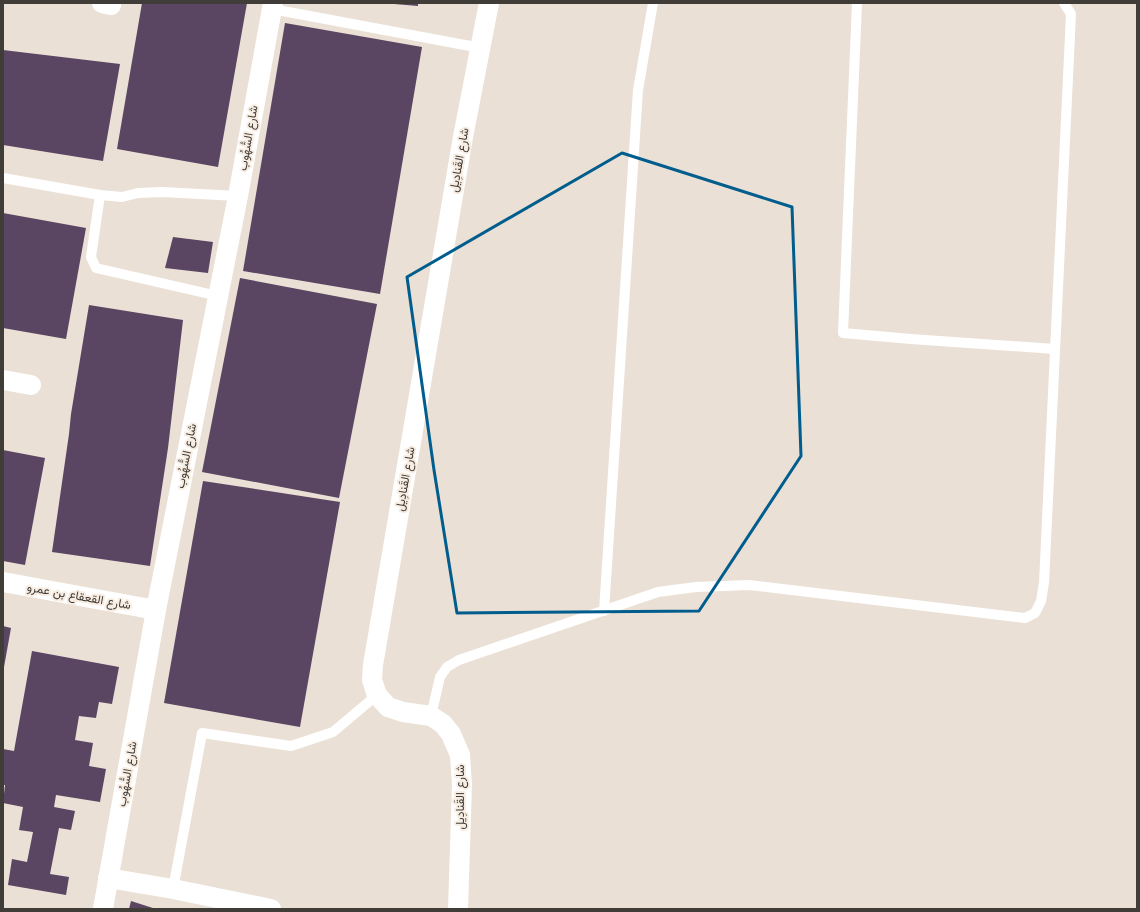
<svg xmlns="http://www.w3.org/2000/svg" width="1140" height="912" font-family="Jost,Vazirmatn,sans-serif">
  <rect width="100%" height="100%" fill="#ebe0d5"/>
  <g fill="#5a4562">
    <polygon points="142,3 247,3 218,167 117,149"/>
    <polygon points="394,3 418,3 418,6 394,4"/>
    <polygon points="285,23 422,47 380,294 243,271"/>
    <polygon points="3,50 120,64 103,161 3,145"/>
    <polygon points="3,213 86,228 66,339 3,328"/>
    <polygon points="173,237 213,242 208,273 165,268"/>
    <polygon points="240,278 377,304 339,498 202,472"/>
    <polygon points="89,305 183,320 168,448 150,566 52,552 69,434 71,414"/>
    <polygon points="3,450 45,458 25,565 3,561"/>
    <polygon points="203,481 340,502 300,727 164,703"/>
    <polygon points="3,626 11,628 4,667 3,667"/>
    <polygon points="32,651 119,667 112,704 99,702 96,718 79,716 75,740 93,743 89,766 106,769 100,802 56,795 54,807 75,811 71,830 59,828 50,874 69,877 66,895 8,885 12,859 27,862 33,832 19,830 23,807 3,803 5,785 3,785 3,749 14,751"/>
    <polygon points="131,901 156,909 129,909"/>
  </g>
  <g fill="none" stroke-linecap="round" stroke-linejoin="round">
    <g stroke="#fff" stroke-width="10">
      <polyline points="857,3 843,333 911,339 1055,349"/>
      <polyline points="272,9 481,48"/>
      <polyline points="3,178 100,195 122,197 138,193 162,192 238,196"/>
      <polyline points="100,195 91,257 96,268 218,296"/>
      <polyline points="604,611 638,90 653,3"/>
      <polyline points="431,716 440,677 447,667 459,660 658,592 696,587 749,585 1025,618 1035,613 1041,601 1044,583 1071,14 1064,3"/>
      <polyline points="173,889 202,733 291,746 333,732 377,695"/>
    </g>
    <g stroke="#fff" stroke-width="20">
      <polyline points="102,3 111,5"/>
      <polyline points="3,380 31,385"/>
      <polyline points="3,582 156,610"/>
      <polyline points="108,878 173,889 271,909"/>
      <polyline points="103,909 156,610 238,196 273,3"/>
      <polyline points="458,909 462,785 460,755 451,734 443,724 431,716 403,712 388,707 377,695 372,680 373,665 463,137 489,3"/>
    </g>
  </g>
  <path fill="none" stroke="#005d8d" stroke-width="3" stroke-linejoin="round" d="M622 153 792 207 801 456 699 611 457 613 434 470 407 277Z"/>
  <g text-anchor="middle" stroke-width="4" stroke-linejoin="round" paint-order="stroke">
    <g font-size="12" fill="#403c38" stroke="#f8ede2">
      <text transform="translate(248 138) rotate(-80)" y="4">شارع السُّهُوب</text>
      <text transform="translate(459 160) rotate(-80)" y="4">شارع القَنادِيل</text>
      <text transform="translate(186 456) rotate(-79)" y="4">شارع السُّهُوب</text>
      <text transform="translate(405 479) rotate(-80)" y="4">شارع القَنادِيل</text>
      <text transform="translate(79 596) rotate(10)" y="4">شارع القعقاع بن عمرو</text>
      <text transform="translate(127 774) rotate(-80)" y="4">شارع السُّهُوب</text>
      <text transform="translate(460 797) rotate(-90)" y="4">شارع القَنادِيل</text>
    </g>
  </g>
  <rect width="1140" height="912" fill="none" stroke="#403c38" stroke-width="8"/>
</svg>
